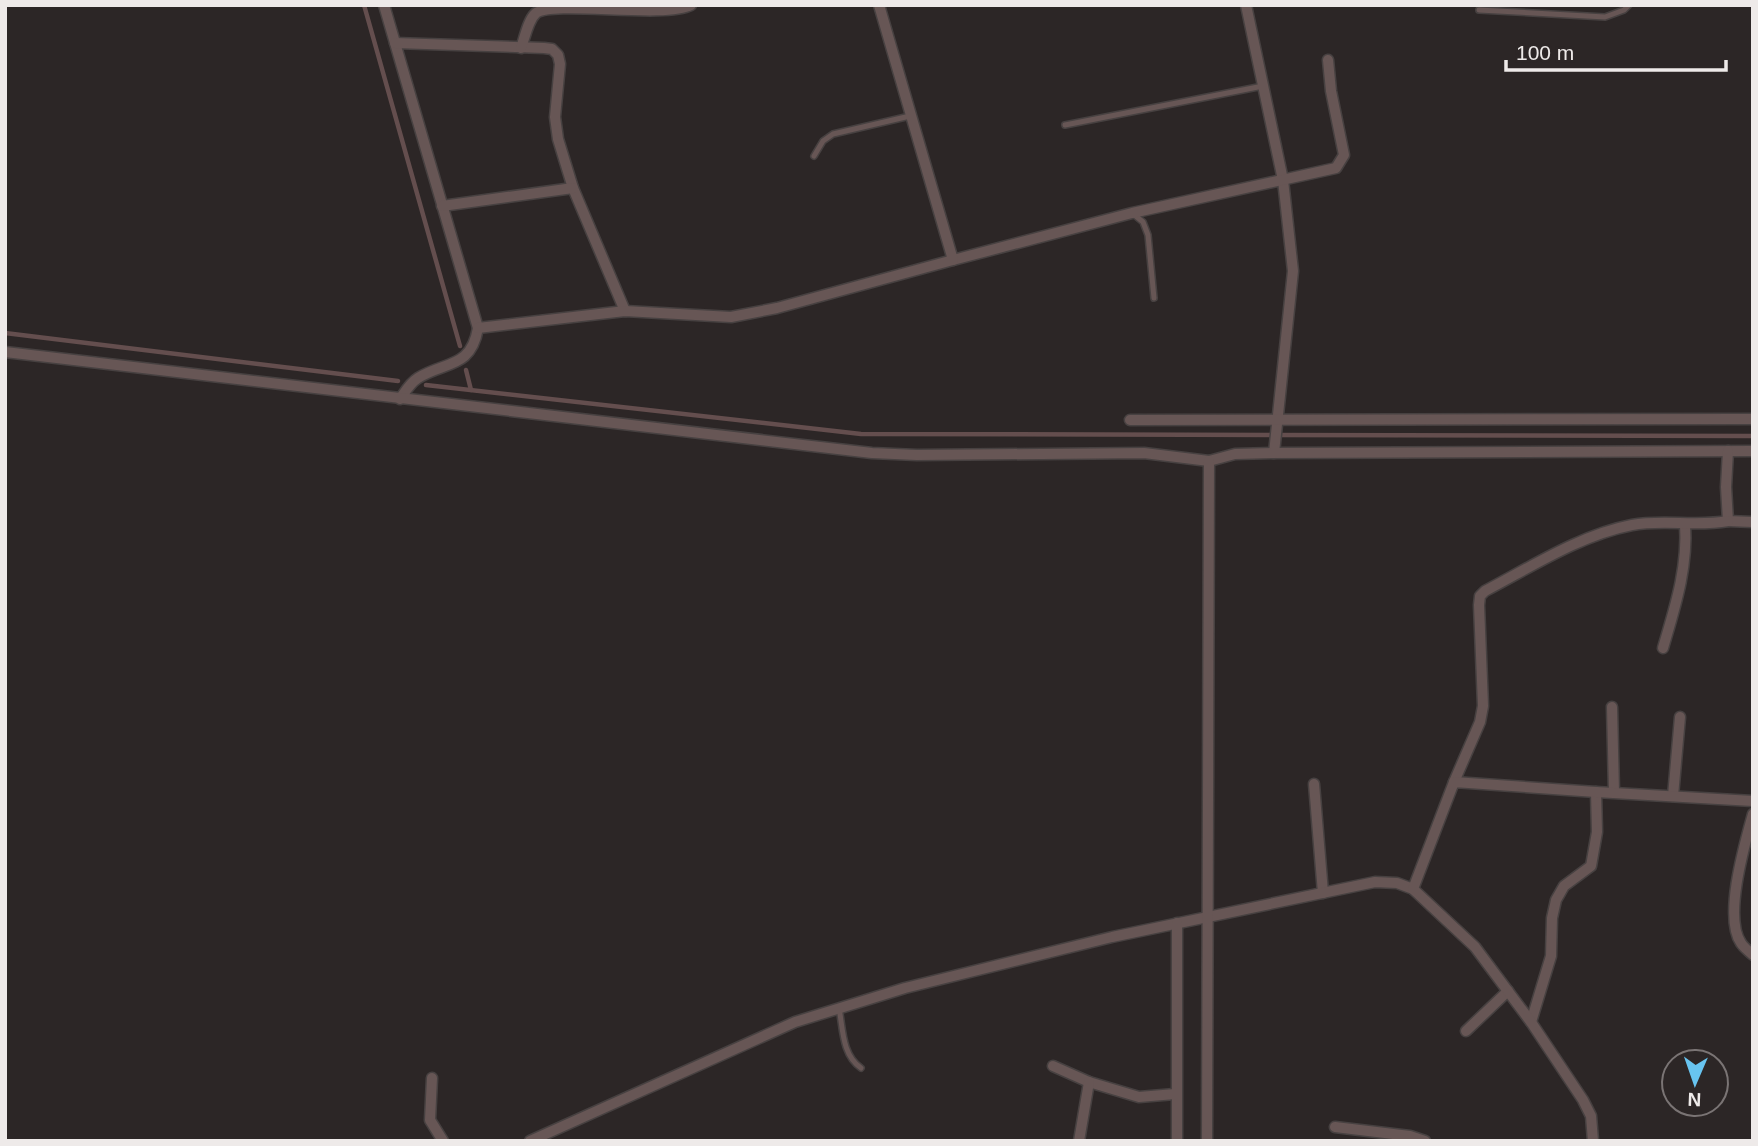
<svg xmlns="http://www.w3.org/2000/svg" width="1758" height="1146" font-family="Helvetica,sans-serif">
  <rect width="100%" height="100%" fill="#2c2626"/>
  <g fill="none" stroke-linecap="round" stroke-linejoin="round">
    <g stroke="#644e4e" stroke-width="4.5">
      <polyline points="364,5 460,346"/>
      <polyline points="5,333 398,381"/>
      <polyline points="466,370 471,390"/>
      <polyline points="426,385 861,434 1753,436"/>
    </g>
    <g stroke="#474141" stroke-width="8">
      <g id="lane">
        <polyline points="1479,10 1605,17 1624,10 1629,5"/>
        <polyline points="1065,125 1263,86"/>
        <polyline points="814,156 823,141 833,134 910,116"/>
        <polyline points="1132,213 1143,222 1148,235 1154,298"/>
        <path d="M839 1008C843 1029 842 1055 861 1068"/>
      </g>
    </g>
    <g stroke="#474141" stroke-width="13">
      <g id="street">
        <path d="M384 5 478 328C471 369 445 361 418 378 410 383 405 392 400 399"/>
        <polyline points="1246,5 1283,180 1293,271 1274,453"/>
        <polyline points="395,43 544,48 552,49 558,55 560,64 555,117 558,139 573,188 625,311"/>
        <path d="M521 48C525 37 528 20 536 13 554 0 663 19 691 5"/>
        <polyline points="442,206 573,188"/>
        <polyline points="953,260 1132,213 1336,168 1344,155 1331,91 1328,60"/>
        <polyline points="478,328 625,311 731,317 777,308 953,260 879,5"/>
        <polyline points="5,352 872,453 917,455 1144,453 1209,461 1235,454 1274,453 1753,451"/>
        <polyline points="1130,420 1753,419"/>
        <polyline points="1728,451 1726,487 1728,521 1753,522"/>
        <path d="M1663 648C1675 607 1688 568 1685 524"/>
        <polyline points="1612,707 1614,792"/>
        <path d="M1454 782 1480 722 1483 706 1479 605 1480 596 1485 591C1531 567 1580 535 1632 525 1663 519 1696 527 1728 521"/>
        <polyline points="1314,784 1323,893"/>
        <polyline points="1673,796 1680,717"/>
        <path d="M1753 814C1745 843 1723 917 1741 943 1744 948 1749 951 1753 955"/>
        <polyline points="1531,1022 1551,956 1552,918 1556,900 1564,886 1591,866 1597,832 1596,792"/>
        <polyline points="1466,1031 1508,991"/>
        <polyline points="1053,1066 1089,1082 1139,1097 1175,1094"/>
        <polyline points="432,1078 430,1120 443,1141"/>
        <polyline points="1335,1127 1410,1136 1425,1141"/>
        <polyline points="530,1141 795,1022 905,988 1112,937 1375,882 1397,883 1413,889"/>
        <polyline points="1079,1141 1089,1082"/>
        <polyline points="1177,1141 1177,923"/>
        <polyline points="1207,1141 1209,461"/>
        <polyline points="1593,1141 1591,1116 1583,1100 1531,1022 1475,947 1413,889 1454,782 1596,792 1753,801"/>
      </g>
    </g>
    <use href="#lane" stroke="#675655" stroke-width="5"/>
    <use href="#street" stroke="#675655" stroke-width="10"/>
  </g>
  <rect width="1758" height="1146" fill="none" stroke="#eeeae9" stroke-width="14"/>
  <g transform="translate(1695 1083) rotate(182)"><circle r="33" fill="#2c2626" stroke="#7a7474" stroke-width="2"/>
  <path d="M0-5L12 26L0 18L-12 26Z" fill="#68c4f0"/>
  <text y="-10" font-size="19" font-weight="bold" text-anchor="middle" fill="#eeeae9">N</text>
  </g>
  <path d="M1506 60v10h220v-10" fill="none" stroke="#eeeae9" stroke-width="3.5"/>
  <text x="1516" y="60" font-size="21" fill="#eeeae9" stroke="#2c2626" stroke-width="5" paint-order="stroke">100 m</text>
</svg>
